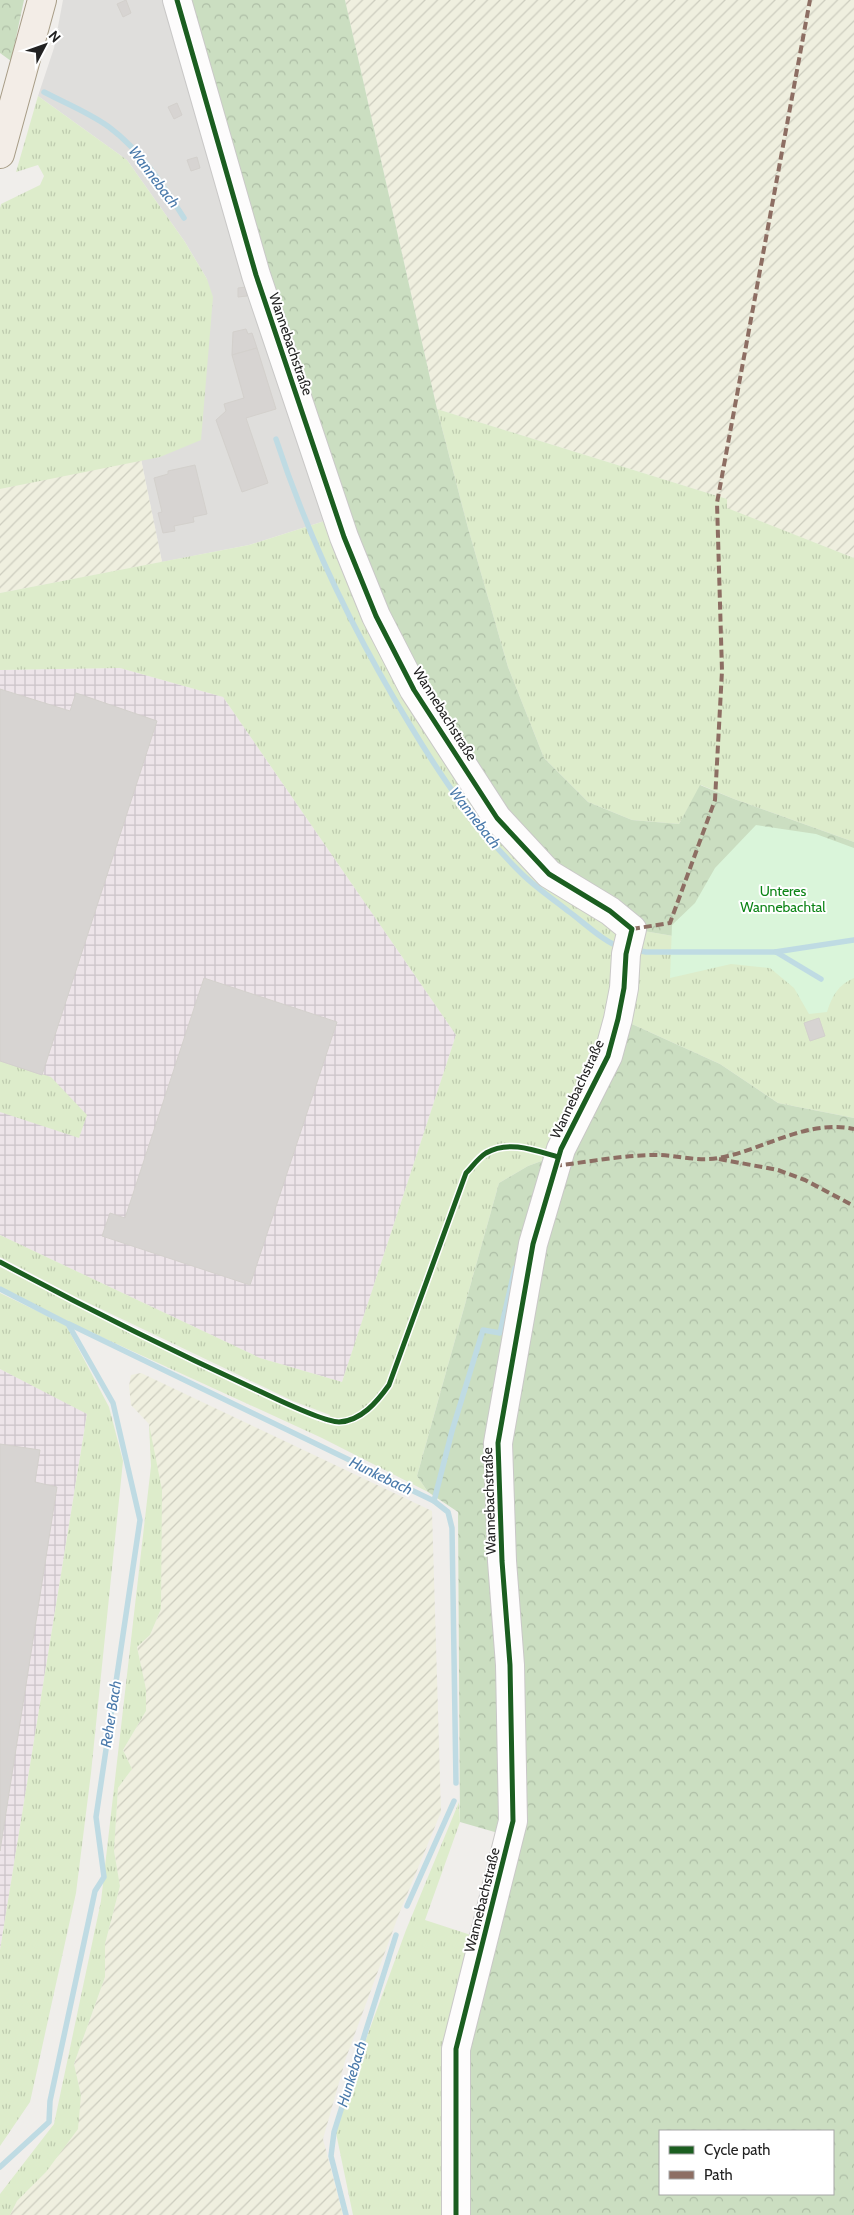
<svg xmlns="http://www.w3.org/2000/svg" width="854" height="2215" font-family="Cabin,sans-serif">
  <defs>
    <pattern id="industrial-grid" width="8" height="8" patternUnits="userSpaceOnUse" patternTransform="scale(1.25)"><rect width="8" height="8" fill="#ede4e9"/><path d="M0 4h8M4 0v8" fill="none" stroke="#cbc3c8"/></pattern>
    <pattern id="farmland-furrows" width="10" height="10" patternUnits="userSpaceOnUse" patternTransform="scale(1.25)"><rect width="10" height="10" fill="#efefdf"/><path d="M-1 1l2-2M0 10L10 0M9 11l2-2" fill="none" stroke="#cdcdbf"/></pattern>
    <pattern id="grass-tufts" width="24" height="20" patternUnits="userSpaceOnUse" patternTransform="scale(1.25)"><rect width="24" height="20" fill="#ddeccb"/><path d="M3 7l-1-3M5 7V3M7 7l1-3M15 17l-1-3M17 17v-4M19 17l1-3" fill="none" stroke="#bdcaae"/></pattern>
    <pattern id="forest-crowns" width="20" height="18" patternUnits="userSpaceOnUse" patternTransform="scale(1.25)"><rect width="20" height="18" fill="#cbdec1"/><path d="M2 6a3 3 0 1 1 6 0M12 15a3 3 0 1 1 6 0" fill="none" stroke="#aebea6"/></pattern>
  </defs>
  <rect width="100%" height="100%" fill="#f0eeeb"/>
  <polygon fill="#dfdedc" points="63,0 171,0 334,518 249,545 162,562 141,459 160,457 207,279 185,242 127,160 38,96 54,48"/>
  <g fill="url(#industrial-grid)">
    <polygon points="120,668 223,697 456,1035 342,1382 260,1358 0,1235 0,670"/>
    <polygon points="0,1369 87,1413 0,1950"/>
  </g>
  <g fill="url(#farmland-furrows)">
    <polygon points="345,0 854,0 854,558 726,508 727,499 437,409"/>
    <polygon points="141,459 162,562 0,593 0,489"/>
    <polygon points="141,1373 432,1511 441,1812 399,1914 346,2058 323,2139 343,2215 10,2215 17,2201 46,2172 81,2095 74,2064 105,1977 105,1944 120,1886 114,1851 118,1788 132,1769 123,1750 146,1711 146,1689 137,1647 150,1635 161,1609 149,1424 131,1405 129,1386 131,1375"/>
  </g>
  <g fill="url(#grass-tufts)">
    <polygon points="38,96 127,160 185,242 207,279 213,297 201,440 160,457 0,489 0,208 1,204 40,185 44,176 38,165 16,172"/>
    <polygon points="437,409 727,499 727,508 854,558 854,842 734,799 701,785 679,824 632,820 588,802 544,758 508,667 468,528"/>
    <polygon points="334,518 625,928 613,1016 555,1156 528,1166 499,1183 417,1476 428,1492 322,1438 73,1324 0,1287 0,1267 238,1384 327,1424 330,1415 293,1401 76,1297 0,1257 0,1235 260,1358 342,1382 456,1035 223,697 120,668 0,670 0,593 249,545"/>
    <polygon points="638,930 831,963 854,954 854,1118 778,1103 720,1064 623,1020"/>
    <polygon points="0,1061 51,1077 87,1115 79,1138 0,1112"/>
    <polygon points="0,1293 66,1325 109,1407 123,1461 91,1773 76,1893 30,2102 0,2146 0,1950 87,1414 0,1369"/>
    <polygon points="149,1424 162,1490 161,1609 150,1635 137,1647 146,1689 146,1711 123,1750 132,1769 118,1788 114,1851 120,1886 105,1944 105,1977 74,2064 81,2095 78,2129 46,2172 17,2201 10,2215 0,2215 0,2194 54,2124 101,1901 151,1466"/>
    <polygon points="459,1802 460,1822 425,1920 477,1937 450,2215 353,2215 336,2133 357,2064 406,1930"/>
  </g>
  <g fill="url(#forest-crowns)" fill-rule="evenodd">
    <polygon points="0,0 24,0 11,61 0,53"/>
    <polygon points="182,0 345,0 437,409 468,528 508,667 544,758 588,802 632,820 679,824 700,785 734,799 854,842 854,953 831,963 638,930 500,816 379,614"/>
    <path d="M623 1020 720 1064 778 1103 854 1118V2215H456V2049L505 1835 460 1822 458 1512 428 1492 417 1476 499 1183 528 1166 555 1156ZM660 2131H833V2194H660Z"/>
  </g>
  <path fill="#daf5da" d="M756 825 816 834 854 848V978C838 985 832 996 827 1012L809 1014 794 988 770 968 731 964 670 978 672 925 695 903 715 868Z"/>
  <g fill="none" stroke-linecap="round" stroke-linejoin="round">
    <g stroke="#bfdbe3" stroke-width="5.5">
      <path d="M44 92C65 103 90 113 109 127 141 151 163 185 184 218"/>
      <path d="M276 439C309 540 355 635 410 725 442 778 477 830 521 873 535 887 553 899 568 911 581 920 606 944 621 947"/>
      <polyline points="635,950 646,952 775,952 854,940"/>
      <polyline points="776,952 821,979"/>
      <polyline points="0,1289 68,1324 113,1403 140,1520 96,1817 104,1877 95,1891 50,2101 49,2122 0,2167"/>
      <polyline points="69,1324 434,1501 448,1512 452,1528 456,1783"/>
      <polyline points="434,1501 452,1431 483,1330 500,1333 515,1268"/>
      <polyline points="407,1906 454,1801"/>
      <polyline points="346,2215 331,2156 334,2132 396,1935"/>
    </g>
  </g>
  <g fill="#d7d4d2" stroke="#d3d0cc">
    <polygon points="126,0 131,13 123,17 117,4"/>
    <polygon points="177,103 182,115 174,119 168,107"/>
    <polygon points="197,157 200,168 191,171 187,160"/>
    <polygon points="246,287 247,296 238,297 238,288"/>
    <polygon points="246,329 248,334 252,333 257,348 232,355 233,332"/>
    <polygon points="257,348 276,409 246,418 268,483 242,492 216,420 226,411 224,404 244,398 232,355"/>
    <polygon points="195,465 207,514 193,517 194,522 174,526 175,531 163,533 158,513 162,512 154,478 168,474 168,471"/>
    <polygon points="0,689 70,711 76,693 157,721 42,1075 0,1061"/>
    <polygon points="204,978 337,1022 250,1285 102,1236 110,1213 125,1218"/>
    <polygon points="819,1018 825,1036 810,1041 804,1023"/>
    <polygon points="0,1444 40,1450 35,1482 57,1487 0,1851"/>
  </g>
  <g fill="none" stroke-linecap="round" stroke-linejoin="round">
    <g stroke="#c9c8c7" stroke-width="30">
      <polyline id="minor" points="177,0 256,275 344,537 376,616 414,690 497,818 549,874 610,911 632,929 626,954 624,988 618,1019 608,1056 561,1149 533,1244 498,1443 502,1561 510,1665 513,1821 456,2049 456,2215"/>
    </g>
    <g stroke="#a79c86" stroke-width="30">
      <polyline id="major" points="0,154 42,0"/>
    </g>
    <use href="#minor" stroke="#fdfcfc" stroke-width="28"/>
    <use href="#major" stroke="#f3ede7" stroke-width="28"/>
    <g stroke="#8d6e63" stroke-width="4" stroke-dasharray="8 4" stroke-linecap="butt">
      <polyline points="632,929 670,923 715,800 722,671 717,503 810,0"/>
      <polyline points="719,1159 778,1170 805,1180 854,1206"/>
      <path d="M554 1166C588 1162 623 1155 657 1155 676 1155 699 1162 718 1158 765 1150 805 1119 854 1129"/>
    </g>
    <g stroke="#fff" stroke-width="8">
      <g id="cycleway">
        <polyline points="177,0 256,275 344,537 376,616 414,690 497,818 549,874 610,911 632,929 626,954 624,988 618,1019 608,1056 561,1149 533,1244 498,1443 502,1561 510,1665 513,1821 456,2049 456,2215"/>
        <path d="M0 1262C84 1307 168 1349 255 1389 272 1397 323 1422 339 1422 361 1421 377 1402 389 1385L466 1173C472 1167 478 1158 486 1153 509 1140 534 1150 558 1157"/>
      </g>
    </g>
    <use href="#cycleway" stroke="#1b5e20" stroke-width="5"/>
  </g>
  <g text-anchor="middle" stroke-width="4" stroke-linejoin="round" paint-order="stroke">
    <g font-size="14" fill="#222" stroke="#fff">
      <text transform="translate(291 344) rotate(71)" y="5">Wannebachstraße</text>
      <text transform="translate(445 714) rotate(58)" y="5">Wannebachstraße</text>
      <text transform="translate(577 1089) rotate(-65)" y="5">Wannebachstraße</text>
      <text transform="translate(489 1501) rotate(-92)" y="5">Wannebachstraße</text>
      <text transform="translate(482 1900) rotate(-76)" y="5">Wannebachstraße</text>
    </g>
    <g font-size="14" fill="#0c8416" stroke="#fff">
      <text x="783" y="896">Unteres<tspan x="783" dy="16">Wannebachtal</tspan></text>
    </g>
    <g font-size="15" font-style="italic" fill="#4a7aab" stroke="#fff">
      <text transform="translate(154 177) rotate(53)" y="5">Wannebach</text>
      <text transform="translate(475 818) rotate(52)" y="5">Wannebach</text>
      <text transform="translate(381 1476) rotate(26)" y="5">Hunkebach</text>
      <text transform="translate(111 1714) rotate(-81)" y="5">Reher Bach</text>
      <text transform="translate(352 2074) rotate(-73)" y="5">Hunkebach</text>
    </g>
  </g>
  <rect x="659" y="2130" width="175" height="65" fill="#ffffff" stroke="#a7a7a7"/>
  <rect x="669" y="2146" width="25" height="8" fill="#1b5e20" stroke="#a7a7a7"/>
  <text x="704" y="2155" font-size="15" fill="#222222">Cycle path</text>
  <rect x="669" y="2171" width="25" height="8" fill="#8d6e63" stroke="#a7a7a7"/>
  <text x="704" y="2180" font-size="15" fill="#222222">Path</text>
  <g transform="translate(45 45) rotate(49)" stroke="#ffffff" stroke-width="4" paint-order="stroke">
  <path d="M0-4L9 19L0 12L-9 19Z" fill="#222222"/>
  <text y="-8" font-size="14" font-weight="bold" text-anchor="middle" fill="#222222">N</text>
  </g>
</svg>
